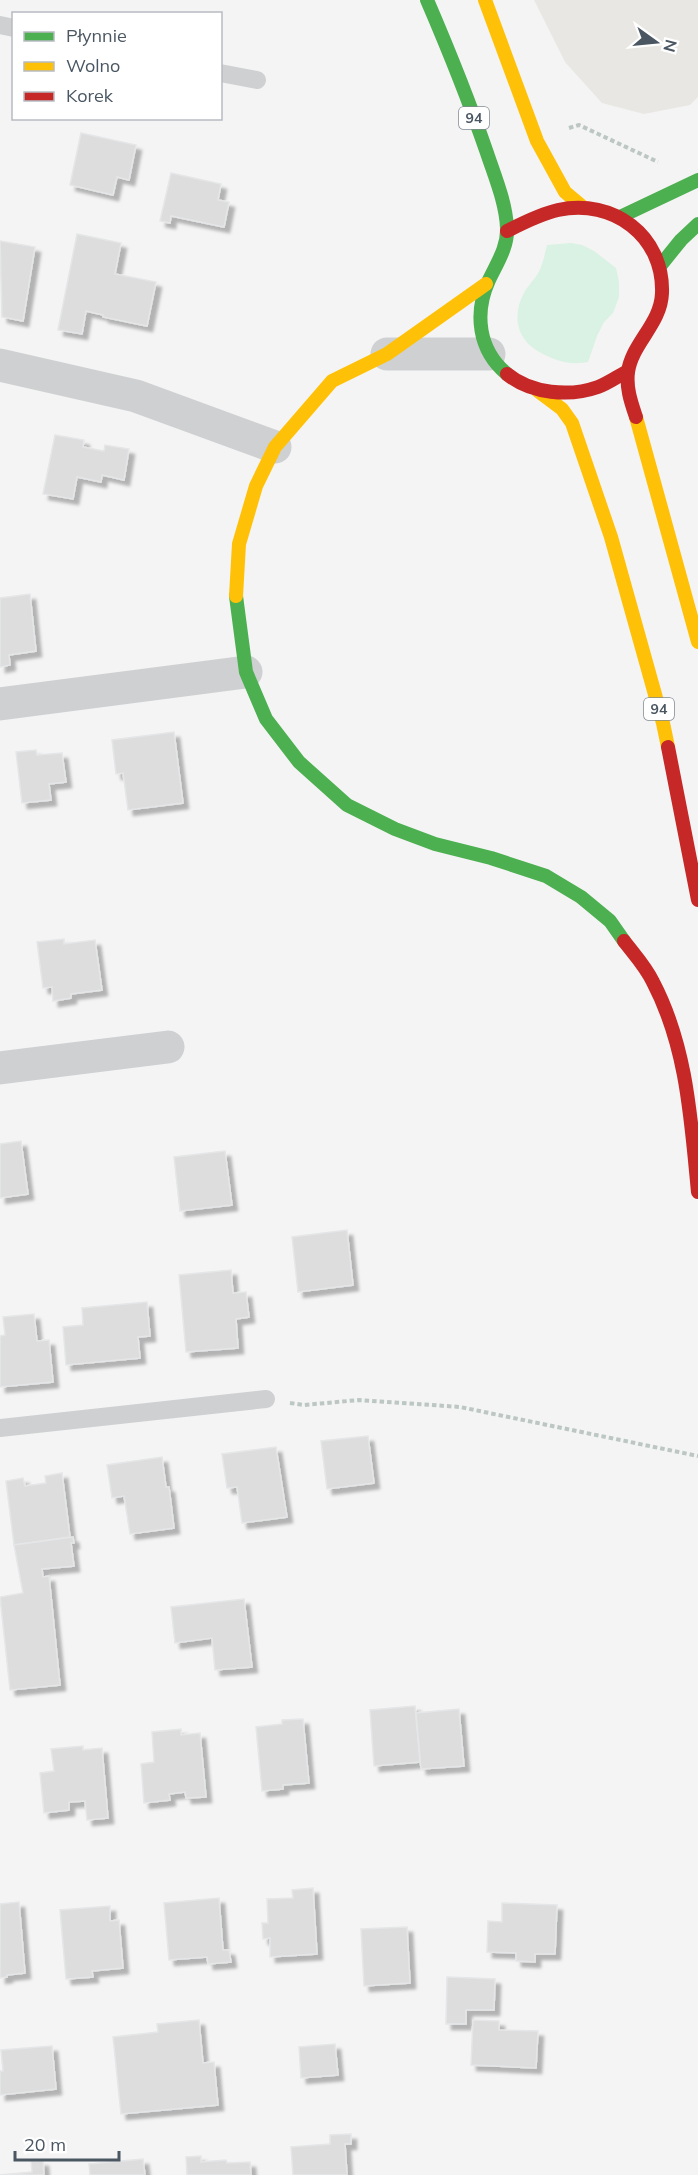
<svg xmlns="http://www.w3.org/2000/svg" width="698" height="2175" font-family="Mulish,sans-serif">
  <defs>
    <filter id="shadow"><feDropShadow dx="5.5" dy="5.5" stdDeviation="1.5" flood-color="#0004"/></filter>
  </defs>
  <rect width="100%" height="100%" fill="#f4f4f4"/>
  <polygon fill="#e8e7e3" points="534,0 698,0 698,97 690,105 644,114 602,103 565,62"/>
  <path fill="#d9f2e3" d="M571 243 582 245 594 251 616 268 619 282V297L613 313 604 322 597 336 588 362C570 365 559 362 543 354 516 341 511 316 525 291 530 283 538 276 541 267 544 260 545 252 547 245Z"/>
  <g fill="#ddddde" stroke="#e5e6e7" stroke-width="1.5" filter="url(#shadow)">
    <polygon points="81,133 136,145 129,180 117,177 113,195 70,185"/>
    <polygon points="171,173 221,184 218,200 229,202 224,227 171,216 170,223 160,221"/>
    <polygon points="77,234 121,243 115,274 156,282 147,326 103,317 103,315 86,311 82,334 58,330"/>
    <polygon points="0,241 35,247 23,321 2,317"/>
    <polygon points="55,435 84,440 83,447 104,451 105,445 129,449 124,480 102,475 101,482 77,477 73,499 43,494"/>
    <polygon points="30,594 36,651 9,655 10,665 0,667 0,598"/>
    <polygon points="174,732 183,803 128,810 123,773 116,774 112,740"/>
    <polygon points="36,750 37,755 62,753 66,782 49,784 51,800 22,803 16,752"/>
    <polygon points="64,939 64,944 95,940 102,990 71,994 71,998 53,1001 52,987 43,988 37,942"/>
    <polygon points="21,1141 28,1194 0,1198 0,1144"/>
    <polygon points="225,1151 232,1205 180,1211 174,1157"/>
    <polygon points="347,1230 353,1285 298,1292 292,1237"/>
    <polygon points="231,1270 233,1293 246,1292 249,1317 236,1319 238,1348 186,1352 179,1275"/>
    <polygon points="147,1302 150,1336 138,1337 140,1358 66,1365 63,1327 83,1325 82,1308"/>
    <polygon points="34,1314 37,1341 49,1340 53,1382 0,1387 0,1336 5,1335 3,1317"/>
    <polygon points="368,1436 374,1483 327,1489 321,1441"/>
    <polygon points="276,1447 287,1517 242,1523 237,1487 227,1488 222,1454"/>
    <polygon points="162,1457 166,1487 169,1487 174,1528 130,1534 124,1496 112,1498 107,1465"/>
    <polygon points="62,1473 70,1537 14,1545 6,1481 23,1478 25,1486 46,1483 45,1476"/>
    <polygon points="73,1537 74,1543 71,1543 74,1566 42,1569 43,1577 49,1576 60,1685 10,1690 0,1597 23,1593 14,1545"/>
    <polygon points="244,1599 252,1667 215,1670 212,1638 175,1643 171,1607"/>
    <polygon points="415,1706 420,1762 374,1766 370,1710"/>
    <polygon points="459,1709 464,1766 421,1769 416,1713"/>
    <polygon points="303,1719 309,1783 283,1785 283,1789 262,1791 256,1727 282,1724 282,1720"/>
    <polygon points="181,1729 181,1735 200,1733 206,1797 186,1798 185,1792 169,1794 170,1800 144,1803 141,1764 154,1762 152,1732"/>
    <polygon points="83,1746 83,1750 102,1748 108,1818 87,1820 85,1801 69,1802 69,1810 44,1813 40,1773 54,1771 51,1749"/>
    <polygon points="313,1888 317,1954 270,1957 270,1938 263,1939 262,1923 268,1923 267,1899 293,1898 292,1890"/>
    <polygon points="219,1898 223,1950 229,1950 231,1962 208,1964 207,1957 169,1960 164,1903"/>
    <polygon points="19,1902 25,1973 7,1975 7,1977 0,1978 0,1904"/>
    <polygon points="502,1903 557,1905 555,1954 535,1954 535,1962 516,1961 516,1953 487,1952 488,1921 502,1922"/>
    <polygon points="110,1906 110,1921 119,1920 123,1968 92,1971 93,1977 66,1979 60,1910"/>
    <polygon points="407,1927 410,1983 364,1986 361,1929"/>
    <polygon points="447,1977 495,1979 494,2010 466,2010 466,2024 446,2024"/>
    <polygon points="199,2020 203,2063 214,2062 218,2105 121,2114 113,2037 158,2032 157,2024"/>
    <polygon points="473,2020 499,2021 499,2030 538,2031 536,2068 471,2065"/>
    <polygon points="335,2044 338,2075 301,2078 299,2047"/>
    <polygon points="52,2046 56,2089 0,2095 0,2071 3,2071 1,2050"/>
    <polygon points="351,2134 351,2144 345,2144 347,2175 293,2175 291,2147 330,2144 330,2135"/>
    <polygon points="201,2156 201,2162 226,2160 227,2163 250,2162 251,2175 187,2175 186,2157"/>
    <polygon points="143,2159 145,2175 90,2175 89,2164"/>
    <polygon points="31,2161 43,2161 44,2175 0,2175 32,2172"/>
  </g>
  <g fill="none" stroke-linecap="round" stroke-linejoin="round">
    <g stroke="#bcc7c4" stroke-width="4" stroke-dasharray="4.5 3" stroke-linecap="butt">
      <polyline points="569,128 579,125 658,162"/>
      <polyline points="290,1403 304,1405 359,1400 460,1407 698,1456"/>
    </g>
    <g stroke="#ced0d2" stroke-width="18">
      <polyline points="0,25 14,28"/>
      <polyline points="220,73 257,80"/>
      <polyline points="0,1428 266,1399"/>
    </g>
    <g stroke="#ced0d2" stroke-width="33">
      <polyline points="387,354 489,354"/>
      <polyline points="0,365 136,396 275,447"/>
      <polyline points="0,704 246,672"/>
      <polyline points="0,1068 168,1047"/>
    </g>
    <g stroke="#4caf50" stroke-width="14">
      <path d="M427 0C449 51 469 101 487 153 495 177 506 203 507 228 508 247 497 263 489 280 474 313 478 350 507 374"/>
      <polyline points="620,217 698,180"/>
      <polyline points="660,266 681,240 698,224"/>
      <polyline points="236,596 246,672 266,719 299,762 347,805 395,829 435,844 491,858 546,876 581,897 610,921 624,941"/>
    </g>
    <g stroke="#ffc107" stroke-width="14">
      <polyline points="485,0 537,141 565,192 584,208"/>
      <polyline points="538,391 562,409 572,423 611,537 663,723 668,747"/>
      <polyline points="636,417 698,642"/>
      <polyline points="236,596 239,544 256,486 275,447 332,381 387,354 486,284"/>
    </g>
    <g stroke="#c62828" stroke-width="14">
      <path d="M507 231C523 223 540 214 558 210 613 198 664 236 662 293 661 324 632 343 628 372 626 388 631 402 636 417"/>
      <path d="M507 374C531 394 570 397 598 387 609 383 618 376 628 371"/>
      <polyline points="668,747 698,900"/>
      <path d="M624 941C634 954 646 967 653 982 687 1047 691 1120 698 1192"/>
    </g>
  </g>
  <g text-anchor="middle" stroke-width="4.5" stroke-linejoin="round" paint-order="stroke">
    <g fill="#fff" stroke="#808990" stroke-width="1.5">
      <rect x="459" y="107" width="30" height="22" rx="4.5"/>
      <rect x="644" y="698" width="30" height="22" rx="4.5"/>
    </g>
    <g font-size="14" font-weight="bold" fill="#4a5661">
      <text x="474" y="123">94</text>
      <text x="659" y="714">94</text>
    </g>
  </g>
  <rect x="12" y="12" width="210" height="108" fill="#ffffff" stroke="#b7bbc0" stroke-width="1.5"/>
  <rect x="24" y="32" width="30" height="9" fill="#4caf50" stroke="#b7bbc0" stroke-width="1.5"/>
  <text x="66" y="42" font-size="18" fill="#4a5661">Płynnie</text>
  <rect x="24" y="62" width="30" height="9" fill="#ffc107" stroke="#b7bbc0" stroke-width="1.5"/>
  <text x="66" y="72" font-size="18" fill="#4a5661">Wolno</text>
  <rect x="24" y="92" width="30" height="9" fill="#c62828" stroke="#b7bbc0" stroke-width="1.5"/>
  <text x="66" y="102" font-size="18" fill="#4a5661">Korek</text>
  <g transform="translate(656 42) rotate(105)" stroke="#ffffff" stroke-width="4.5" paint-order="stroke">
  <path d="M0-4.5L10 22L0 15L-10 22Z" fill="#4a5661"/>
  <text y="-9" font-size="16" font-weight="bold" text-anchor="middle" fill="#4a5661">N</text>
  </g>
  <path d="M15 2151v9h104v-9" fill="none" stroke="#4a5661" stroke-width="3"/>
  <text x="24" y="2151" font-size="18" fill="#4a5661" stroke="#ffffff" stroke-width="4.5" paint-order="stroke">20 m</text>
</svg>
